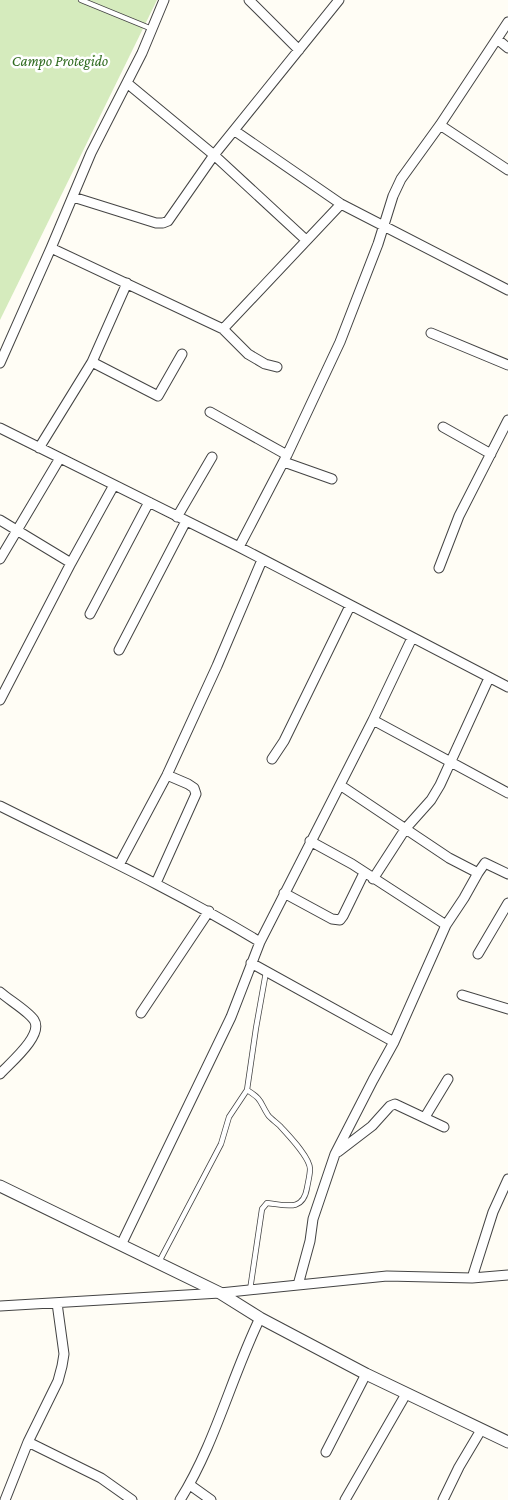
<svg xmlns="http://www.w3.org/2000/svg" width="508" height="1500" font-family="'Crimson Pro',serif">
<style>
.green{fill:#d5ebbd}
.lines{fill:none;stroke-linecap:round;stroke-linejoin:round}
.service-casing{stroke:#444;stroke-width:6}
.minor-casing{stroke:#444;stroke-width:11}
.tertiary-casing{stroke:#444;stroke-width:13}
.service{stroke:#fff;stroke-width:4.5}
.minor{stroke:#fff;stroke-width:9}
.tertiary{stroke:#fff;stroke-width:11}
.labels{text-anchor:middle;stroke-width:5;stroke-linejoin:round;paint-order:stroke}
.park-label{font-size:15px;font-style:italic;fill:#2f6b1f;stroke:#fff}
</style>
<rect width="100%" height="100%" fill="#fffdf5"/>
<!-- green -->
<path class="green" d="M0 0H157L0 320Z"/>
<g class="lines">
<!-- service casing -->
<g class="service-casing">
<path id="service" d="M81 0 152 29
M159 1262 221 1144 229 1117 247 1090
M250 1290 262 1209 267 1203C286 1205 303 1212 307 1188 308 1182 310 1175 310 1169 310 1157 288 1135 280 1126 276 1122 271 1119 268 1115 259 1101 263 1100 247 1090L256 1028 266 972"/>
</g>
<!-- minor casing -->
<g class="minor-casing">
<path id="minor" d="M249 0 299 50
M497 39 508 48
M127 83 214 155 306 240
M440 125 508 170
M235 131 341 204 508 290
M73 197 156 223H163L168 221 214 155 339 0
M51 248 223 329 248 354 265 364 277 367
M223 329 341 204
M431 333 508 365
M92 362 158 396 182 354
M0 363 51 248 91 153 142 53 164 0
M210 412 287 455
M443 427 491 454
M0 428 239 547 508 687
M39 448 92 362 127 283
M284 462 332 479
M177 517 212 457
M0 520 71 563
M239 547 287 455 340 342 378 244 393 196 401 179 440 125 508 22
M0 559 60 458
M439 568 459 516 508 420
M90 614 149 502
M119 650 186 521
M0 700 71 563 114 485
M373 720 508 793
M272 759 284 741 350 606
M340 785 449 858 478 873
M0 806C88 850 176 891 260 942
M310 841 352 864 446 925
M119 865 167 775 217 666 262 560
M373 879 406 828 431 800 440 785 489 678
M156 883 196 794 194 788 188 784 167 775
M284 893 332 919 340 920 343 916 364 873
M478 954 508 903
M251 963 394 1042
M0 992C9 1000 28 1011 34 1020 44 1035 10 1063 0 1074
M462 995 508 1009
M141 1013 209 911
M425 1117 448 1079
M338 1152 372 1126 390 1106 395 1104 444 1127
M121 1245 231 1017 260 942 373 720 412 638
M472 1278 493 1212 508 1179
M298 1285 310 1241 313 1219 335 1154 373 1080 394 1042 446 925 464 898 478 873 485 863 508 874
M0 1306 220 1293 387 1276 472 1278 508 1275
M28 1442 101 1478 132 1500
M326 1452 366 1374
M190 1485 211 1500
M5 1500 28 1442 58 1381 62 1366 64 1354 57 1303
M180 1500C215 1444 231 1378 260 1318
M345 1500 406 1394
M443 1500 459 1467 481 1430"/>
</g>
<!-- tertiary casing -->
<g class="tertiary-casing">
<path id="tertiary" d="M0 1186 220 1293 260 1318 366 1374 508 1442"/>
</g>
<!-- service -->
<use href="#service" class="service"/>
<!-- minor -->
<use href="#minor" class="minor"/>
<!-- tertiary -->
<use href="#tertiary" class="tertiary"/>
</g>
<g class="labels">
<!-- park labels -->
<g class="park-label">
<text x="60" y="66">Campo Protegido</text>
</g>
</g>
</svg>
